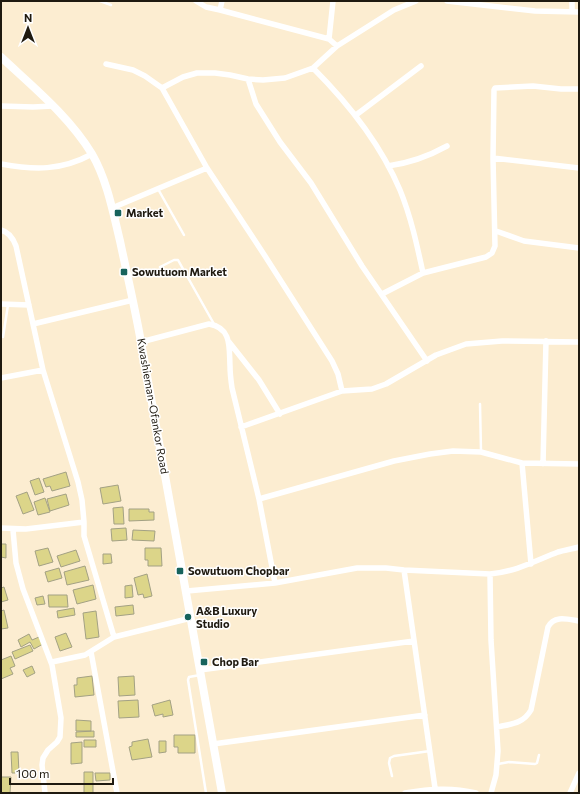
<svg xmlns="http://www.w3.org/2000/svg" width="580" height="794" font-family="Commissioner,sans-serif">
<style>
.building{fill:#dcd589;stroke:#a3a184}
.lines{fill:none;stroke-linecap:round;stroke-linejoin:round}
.service{stroke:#fff;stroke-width:2.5}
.minor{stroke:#fff;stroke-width:5.5}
.secondary{stroke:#fff;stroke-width:8}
.poi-dot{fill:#17635c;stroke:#fff;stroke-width:1.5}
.labels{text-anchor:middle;stroke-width:3;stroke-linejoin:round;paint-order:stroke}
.poi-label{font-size:11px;font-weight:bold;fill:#1f1a10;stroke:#fff;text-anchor:start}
.street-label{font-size:11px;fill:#1f1a10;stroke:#fff}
</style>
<rect width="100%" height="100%" fill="#fcedd1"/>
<!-- building -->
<path class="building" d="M66 472 70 486 52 491 50 486 46 487 43 479Z
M39 478 44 492 35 495 30 481Z
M118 485 121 501 103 504 100 488Z
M27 492 34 510 23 514 16 496Z
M66 494 69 505 50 511 47 499Z
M45 498 50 512 38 515 34 502Z
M123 507 124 524H114L113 508Z
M129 509H149V512H154V520L129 521Z
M126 528 127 540 112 541 111 529Z
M133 530 155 531 154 541 132 540Z
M1 544H6V558L1 557Z
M48 548 53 562 39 566 35 551Z
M145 548H161L162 566H148V560H145Z
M76 550 80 561 61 567 57 556Z
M103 554H111L112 563 103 564Z
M85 566 89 580 67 585 64 572Z
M59 568 62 578 48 582 45 572Z
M147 574 152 596 144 598 143 594 138 595 134 578Z
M93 585 96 599 77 604 73 590Z
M132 585 133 597 125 598V586Z
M4 587 8 600 1 602V588Z
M48 595H67L68 607H49Z
M43 596 45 604 37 605 35 598Z
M133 605 134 614 116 616 115 607Z
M74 608 75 615 58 618 57 611Z
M4 610 8 628 1 629V611Z
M96 611 99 637 86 639 83 613Z
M66 633 72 647 60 651 55 637Z
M29 634 32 640 39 637 43 644 34 649 30 642 21 647 18 640Z
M30 645 33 651 15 659 12 652Z
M11 656 15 666 10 668 13 674 1 679V660Z
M32 666 35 673 27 677 23 670Z
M92 676 94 695 75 697 74 685H77V678Z
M134 676 135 695 119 696 118 677Z
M138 700 139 717 119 718 118 701Z
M170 700 173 715 163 717V714L155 716 152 705Z
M76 720 91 721V731H76Z
M94 731V737H76V732Z
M174 735H195V753H178V747H174Z
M148 739 152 757 132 760 129 747 132 746V742Z
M84 740H96V747H84Z
M159 741H166V752L159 753Z
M82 742V763L71 764V743Z
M11 752H18L19 773H12Z
M84 772H93V793H84Z
M95 773H110V780L96 781Z
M1 777H11L10 793H1Z"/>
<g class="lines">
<!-- service -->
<path class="service" d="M100 1 111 5
M158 189 184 235
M160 267 174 260H178L214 324
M3 337 8 305
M480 404 481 451
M200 675 189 677 188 680 206 793
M498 764 509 762 535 764 537 763 539 755
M392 776 389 763 390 758 394 756 430 751"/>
<!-- minor -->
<path class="minor" d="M196 1 206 7 220 10 329 39 337 46
M447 1 535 11 579 12
M220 10 222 1
M572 12V1
M329 39 333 1
M106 64 133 70 145 76 162 88 207 168 265 256 332 361 338 374 342 391
M313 68C349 104 380 143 400 190 411 217 417 245 423 273
M248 79 256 104 280 142 311 183 362 266 427 361
M162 88 183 77 197 73H215L230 75 248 79 263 80 285 78 313 68 337 46 394 10 416 1
M1 106 33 107 53 106
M356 115 421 66
M493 158 579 168
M1 164C34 170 61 171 92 154
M388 166C410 163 429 156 447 146
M112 208 207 168
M1 230C9 232 13 238 16 246L43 370 78 482 82 500 84 522V536L114 637
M496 231 524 241 579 248
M382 294 423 273 486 257 492 253 495 246 493 158 494 90 495 88 533 86 561 89H579
M1 304 29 305
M33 324 133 300
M141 342 209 324C232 328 229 347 230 366 230 374 231 381 232 388L259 499 275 583
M229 342 259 380 280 414
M1 378 43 370
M241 427 342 391 372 389 386 384 436 355 466 344 502 341 579 342
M522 463 531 564
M543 464 546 341
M259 499 394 461 430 454 453 451 481 452 522 463 579 464
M1 528 26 529 84 522
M13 530 16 563 23 589 52 665 61 718 60 737 57 742 48 750 43 758 42 765 45 793
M404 570 435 788
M490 574 491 640 498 751 496 775 491 793
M187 591 275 583 357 568H386L404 570 490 574C515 572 535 561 558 552 565 550 572 549 579 547
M91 652 117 793
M52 662 85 655 114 637 191 618
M200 670 414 641
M497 727C511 724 523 724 531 710L548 627C554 615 567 619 579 621
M213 744 425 715
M405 793C430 789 451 787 476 793
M570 793 579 773"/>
<!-- secondary -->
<path class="secondary" d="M1 57C33 87 69 116 92 154 107 180 113 212 120 241 127 274 135 308 141 342L222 793"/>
</g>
<!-- markers -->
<g class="poi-dot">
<rect x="114" y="209" width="8" height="8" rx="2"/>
<rect x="120" y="268" width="8" height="8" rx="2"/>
<rect x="176" y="567" width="8" height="8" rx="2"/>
<circle cx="188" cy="617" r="4"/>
<rect x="200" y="658" width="8" height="8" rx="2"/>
</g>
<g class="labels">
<!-- poi labels -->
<g class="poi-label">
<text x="126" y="217">Market</text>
<text x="132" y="276">Sowutuom Market</text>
<text x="188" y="575">Sowutuom Chopbar</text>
<text x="196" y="615">A&amp;B Luxury<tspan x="196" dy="13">Studio</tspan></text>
<text x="212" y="666">Chop Bar</text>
</g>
<!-- street labels -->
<g class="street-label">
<text transform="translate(153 406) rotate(80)" y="4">Kwashieman-Ofankor Road</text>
</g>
</g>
<!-- border -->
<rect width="580" height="794" fill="none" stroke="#1f1a10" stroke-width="4"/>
<!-- north arrow -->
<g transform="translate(28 28)" stroke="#ffffff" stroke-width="3" paint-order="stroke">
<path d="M0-3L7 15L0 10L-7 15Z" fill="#1f1a10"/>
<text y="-6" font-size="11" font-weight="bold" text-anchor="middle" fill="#1f1a10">N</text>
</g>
<!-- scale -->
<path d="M10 778v6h103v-6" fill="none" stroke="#1f1a10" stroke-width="2"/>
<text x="16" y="778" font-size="12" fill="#1f1a10" stroke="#ffffff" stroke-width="3" paint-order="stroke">100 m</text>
</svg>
